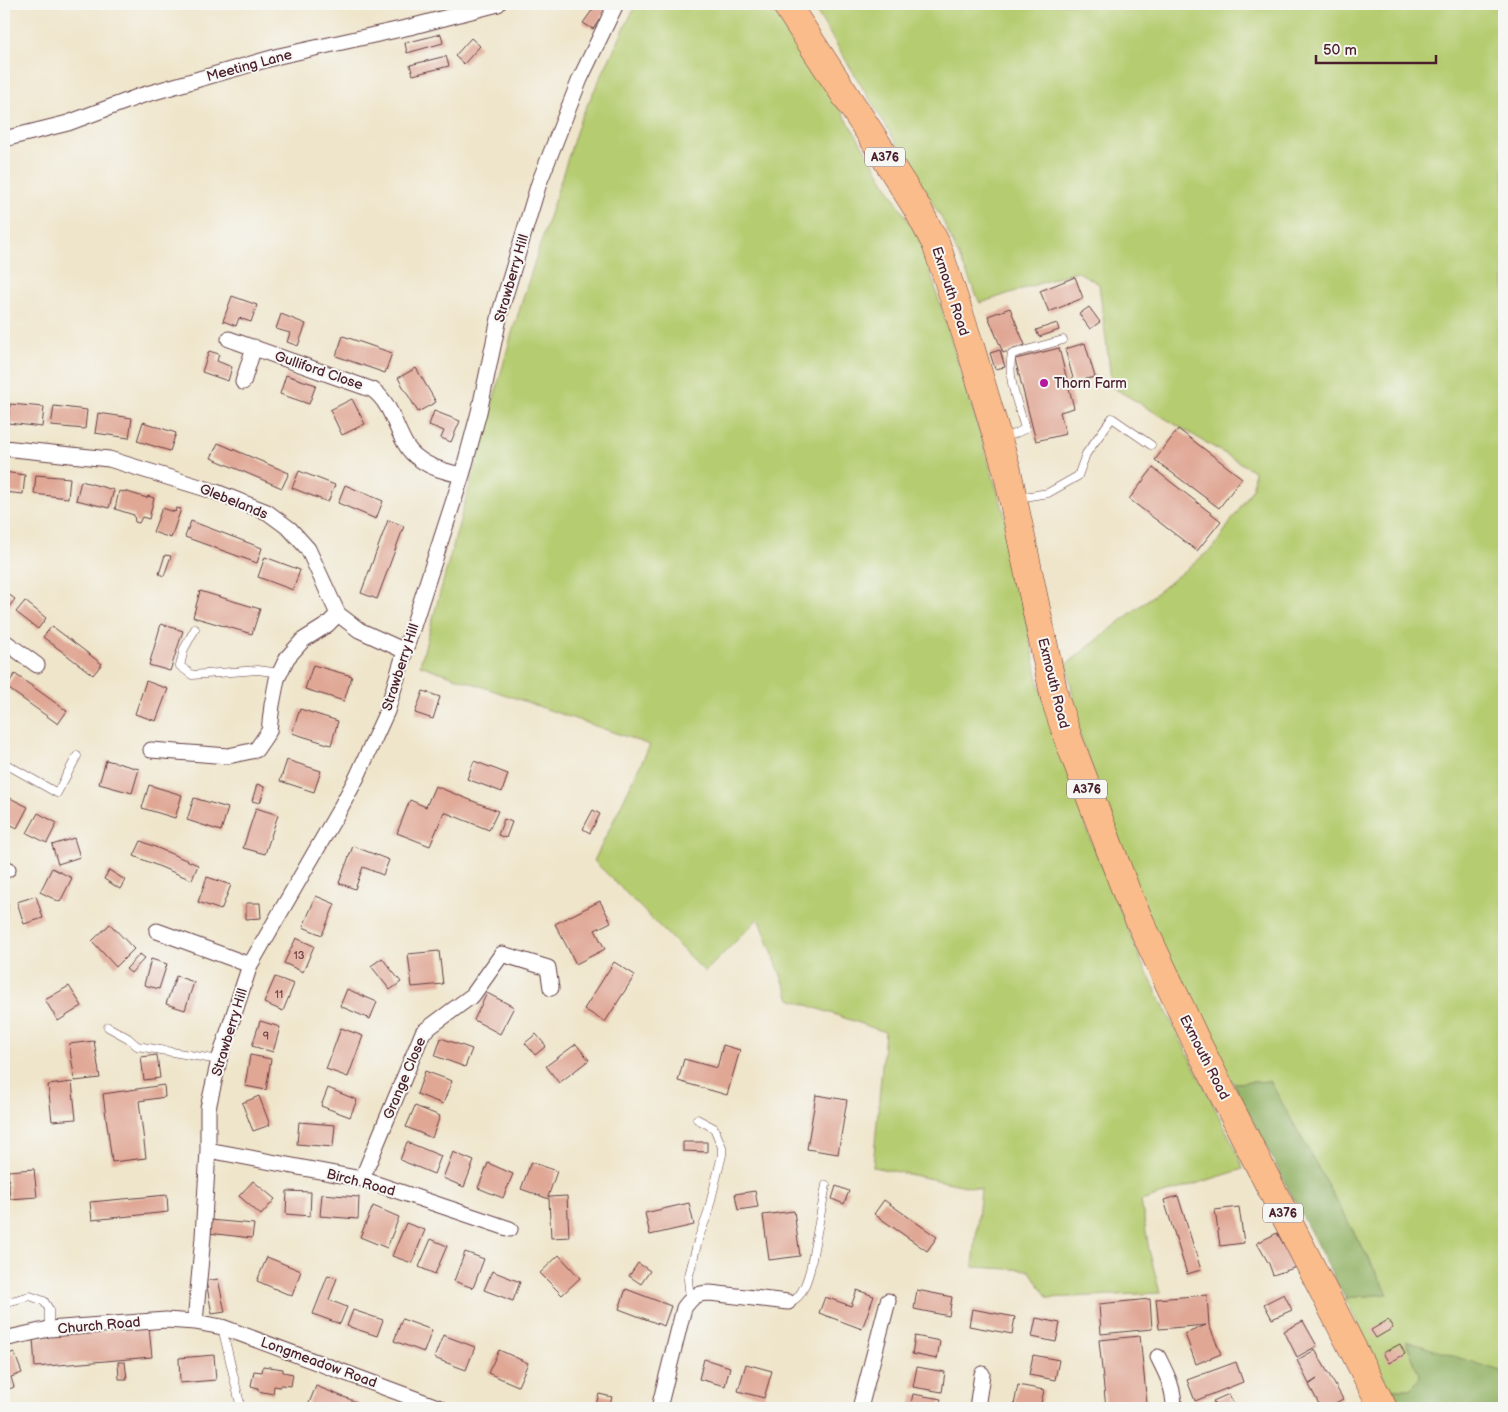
<svg xmlns="http://www.w3.org/2000/svg" width="1508" height="1412" font-family="'Balsamiq Sans',sans-serif">
<style>
.green{fill:#b5cc70;stroke:#80764e}
.forest{fill:#90b062;stroke:#6d6846}
.building{fill:#e0a795}
.lines{fill:none;stroke-linecap:round;stroke-linejoin:round}
.lane-casing{stroke:#633d43;stroke-width:9}
.street-casing{stroke:#633d43;stroke-width:17}
.highway-casing{stroke:#633d43;stroke-width:29}
.lane{stroke:#fff;stroke-width:8}
.street{stroke:#fff;stroke-width:15}
.highway{stroke:#f9bc8a;stroke-width:28}
.poi-dot{fill:#b5179e;stroke:#f6f6f2;stroke-width:2}
.labels{text-anchor:middle;stroke-width:4;stroke-linejoin:round;paint-order:stroke}
.number-label{font-size:11px;fill:#704146}
.shield{fill:#f6f6f2;stroke:#7e6067;stroke-width:1}
.shield-label{font-size:12px;font-weight:bold;fill:#4a1f2b}
.street-label{font-size:14px;fill:#4a1f2b;stroke:#f6f6f2}
.poi-label{font-size:14px;fill:#4a1f2b;stroke:#f6f6f2;text-anchor:start}
</style>
<rect width="100%" height="100%" fill="#f6f6f2"/>
<filter id="ink" filterUnits="userSpaceOnUse"><feTurbulence type="fractalNoise" baseFrequency=".02" numOctaves="2"/><feDisplacementMap in="SourceGraphic" scale="10" xChannelSelector="R" yChannelSelector="G"/><feConvolveMatrix kernelMatrix="1 2 1 2 8 2 1 2 1" color-interpolation-filters="sRGB"/></filter>
<filter id="wash" filterUnits="userSpaceOnUse"><feTurbulence type="fractalNoise" baseFrequency=".0096" numOctaves="4" result="noise"/><feDisplacementMap in="SourceGraphic" scale="20" xChannelSelector="R" yChannelSelector="G"/><feGaussianBlur stdDeviation="1.12" result="paint"/><feColorMatrix in="noise" values="0 0 0 0 0 0 0 0 0 0 0 0 0 0 0 0 0 1.4 0 .05"/><feComposite in="paint" operator="in"/></filter>
<g filter="url(#wash)">
<rect width="100%" height="100%" fill="#efe5ca"/>
<!-- green -->
<path class="green" d="M636 4H773L815 67 921 242 1004 512 1039 684 1091 841 1143 965 1236 1150 1243 1169 1141 1201 1149 1250 1160 1293 1048 1298 1029 1270 973 1267 981 1189 873 1167 885 1032 790 999 759 918 705 972 594 861 650 745 420 665 512 333 580 120Z
M812 4H1504V1374L1406 1342 1420 1377 1411 1389H1391L1389 1387 1345 1298 1388 1294 1270 1081 1233 1083 1159 946 1081 740 1067 664 1214 547 1253 488 1254 471 1112 387 1099 284 1077 271 980 303 942 219Z"/>
<!-- forest -->
<path class="forest" d="M1270 1081 1388 1294 1345 1298 1233 1083Z
M1406 1341 1504 1372V1406L1501 1408H1401L1391 1389H1411L1420 1377Z"/>
<g id="blocks">
<!-- building -->
<path class="building" d="M585 4H610L593 29 583 23 593 9Z
M441 34 443 43 407 53 405 43Z
M471 38 480 46 464 64 455 56Z
M446 56 449 66 413 75 410 65Z
M1075 277 1083 298 1049 312 1040 291Z
M232 296 257 305 251 322 239 318 236 326 223 321Z
M1089 307 1100 322 1090 329 1079 314Z
M1010 308 1025 345 1003 353 988 316Z
M281 314 306 324 298 346 287 342 290 333 276 329Z
M1057 323 1059 330 1039 337 1036 330Z
M343 336 392 353 385 373 336 356Z
M1085 343 1095 377 1074 382 1065 349Z
M1059 348 1074 408 1060 412 1066 434 1036 441 1015 359Z
M1000 350 1005 367 995 369 990 353Z
M209 351 219 354 217 361 232 367 228 381 202 372Z
M416 368 436 402 418 412 398 378Z
M286 375 316 385 309 404 280 394Z
M352 399 365 424 342 435 330 410Z
M10 404 44 407 42 427 8 423Z
M54 406 87 410 85 429 51 426Z
M434 411 460 421 451 442 441 438 444 431 429 425Z
M98 413 132 418 129 438 95 433Z
M143 422 176 433 170 451 137 441Z
M1178 429 1242 478 1219 508 1155 460Z
M218 443 289 473 282 488 211 458Z
M1153 468 1221 521 1197 551 1129 499Z
M299 471 335 485 328 502 292 488Z
M4 472 25 475 23 494 4 492Z
M36 475 70 478 68 498 34 494Z
M81 481 114 490 109 508 76 500Z
M345 485 383 501 376 519 338 503Z
M119 491 123 492 124 491 147 498 148 496 154 498 149 519 142 517 139 523 135 522 134 515 115 509Z
M162 508 175 512 176 508 181 509 171 538 153 532Z
M388 520 404 526 377 599 361 593Z
M191 521 262 548 257 563 185 537Z
M165 555 171 556 164 576 159 574Z
M265 557 300 570 293 590 258 577Z
M4 591 15 599 6 611 4 609Z
M200 591 260 609 252 634 193 617Z
M25 601 46 618 38 629 16 612Z
M161 624 183 631 170 671 149 665Z
M52 626 102 664 93 675 43 637Z
M313 665 352 676 344 701 305 689Z
M15 674 67 711 58 724 6 687Z
M146 681 168 689 156 721 135 714Z
M423 691 440 697 433 719 415 713Z
M300 709 338 721 331 745 292 733Z
M106 760 139 769 132 793 99 784Z
M287 760 321 771 314 792 280 781Z
M474 761 508 774 502 792 467 779Z
M257 784 265 787 260 803 252 801Z
M149 785 182 795 175 818 142 808Z
M435 786 498 811 489 830 444 812 430 846 397 833 410 800 426 807Z
M10 798 28 807 17 828 4 821V811Z
M194 798 228 808 221 831 187 820Z
M256 808 278 815 265 854 243 848Z
M593 810 600 814 590 833 583 829Z
M38 813 57 823 47 843 27 833Z
M504 819 512 822 506 838 498 835Z
M74 838 80 857 58 864 52 845Z
M141 841 198 865 192 880 134 856Z
M353 846 389 860 383 875 363 867 355 889 339 883Z
M52 868 72 878 60 902 40 892Z
M109 870 125 880 120 889 104 879Z
M207 877 231 885 221 910 198 902Z
M36 896 43 918 24 924 17 902Z
M316 896 335 904 322 935 303 927Z
M600 901 611 922 595 930 605 949 576 964 555 924Z
M246 903H260L261 918 246 919Z
M4 904H8L5 930H4Z
M110 924 134 949 116 967 92 941Z
M296 938 314 946 303 972 284 963Z
M439 951 443 984 412 987 408 954Z
M140 954 145 958 131 973 126 969Z
M382 958 401 982 390 990 371 966Z
M151 959 167 964 159 989 144 985Z
M614 962 635 975 605 1022 584 1009Z
M176 976 194 982 185 1010 166 1004Z
M275 977 294 984 283 1011 264 1003Z
M69 986 82 1006 58 1021 45 1000Z
M347 989 377 1002 370 1019 340 1006Z
M487 993 514 1007 500 1034 474 1020Z
M260 1021 280 1027 273 1052 252 1046Z
M341 1028 363 1036 348 1077 326 1069Z
M536 1034 546 1046 535 1055 525 1043Z
M441 1038 472 1049 465 1067 435 1056Z
M94 1041 100 1078 75 1081 69 1044Z
M576 1044 589 1060 559 1083 546 1066Z
M723 1045 740 1050 727 1095 678 1081 684 1059 717 1068Z
M157 1055 160 1078 144 1080 141 1057Z
M250 1055 271 1059 266 1090 245 1086Z
M425 1071 452 1081 443 1104 417 1094Z
M72 1082 76 1119 52 1121 48 1085Z
M164 1085 165 1097 139 1101 146 1158 112 1162 103 1094Z
M328 1088 357 1100 350 1117 321 1106Z
M816 1095 847 1100 838 1154 807 1149Z
M259 1096 270 1125 253 1131 242 1103Z
M415 1106 440 1116 432 1138 406 1127Z
M299 1122 335 1125 333 1147 297 1144Z
M407 1142 441 1156 434 1174 400 1160Z
M683 1142H707V1152L683 1151Z
M453 1152 474 1161 464 1187 443 1178Z
M531 1162 557 1171 548 1197 567 1196 569 1237 551 1238 549 1199 521 1189Z
M488 1163 513 1174 503 1198 478 1188Z
M34 1169 37 1197 10 1199 8 1171Z
M253 1181 275 1199 261 1215 239 1196Z
M836 1186 849 1191 844 1204 832 1199Z
M287 1191 311 1192 310 1216 286 1214Z
M755 1191 758 1207 738 1210 735 1194Z
M322 1194 359 1197 358 1219 320 1216Z
M167 1195 168 1212 92 1220 90 1202Z
M1178 1196 1201 1270 1187 1274 1164 1200Z
M884 1200 937 1237 927 1251 874 1214Z
M689 1203 694 1225 650 1235 645 1213Z
M373 1206 399 1217 387 1248 360 1237Z
M1239 1207 1244 1243 1220 1246 1215 1210Z
M794 1211 800 1256 769 1260 763 1215Z
M209 1220 254 1224 252 1238 208 1233Z
M406 1223 425 1230 412 1263 392 1256Z
M1277 1233 1297 1267 1273 1275 1269 1264 1257 1243Z
M431 1239 447 1246 435 1274 419 1267Z
M465 1252 484 1259 473 1288 454 1281Z
M559 1255 580 1278 562 1295 540 1273Z
M267 1257 301 1271 292 1296 257 1281Z
M638 1263 650 1271 641 1284 629 1276Z
M492 1271 520 1282 513 1301 484 1290Z
M328 1275 337 1278 329 1300 347 1307 340 1324 313 1314Z
M218 1279 225 1312 212 1314 206 1281Z
M626 1289 671 1306 664 1326 619 1309Z
M857 1290 874 1296 862 1329 819 1313 825 1297 851 1306Z
M917 1290 952 1297 949 1316 914 1309Z
M1284 1294 1292 1310 1272 1319 1264 1304Z
M1207 1295 1209 1325 1221 1354 1196 1364 1185 1334 1206 1325 1159 1329 1156 1299Z
M1150 1299 1152 1329 1101 1334 1099 1304Z
M972 1309 1015 1317 1012 1334 969 1326Z
M353 1310 383 1320 377 1336 347 1326Z
M1036 1318 1060 1323 1056 1342 1032 1337Z
M402 1319 432 1330 424 1352 394 1341Z
M1388 1320 1393 1328 1376 1338 1371 1330Z
M1303 1321 1317 1346 1297 1357 1284 1331Z
M149 1328 152 1357 35 1367 33 1338Z
M443 1335 475 1347 466 1370 434 1358Z
M915 1336 940 1341 937 1359 912 1354Z
M1140 1336 1147 1404 1106 1408 1099 1340Z
M1400 1344 1405 1354 1389 1363 1383 1353Z
M499 1350 528 1363 518 1386 488 1373Z
M1315 1350 1343 1399 1326 1408H1321L1309 1385 1317 1379 1309 1384 1297 1360Z
M14 1352 22 1373 11 1377 14 1387 4 1391V1356Z
M214 1355 216 1380 180 1383 179 1358Z
M1033 1355 1059 1360 1055 1380 1029 1375Z
M704 1359 730 1367 725 1386 699 1379Z
M118 1362H125L127 1379H119Z
M1236 1362 1243 1382 1195 1401 1187 1380Z
M746 1364 772 1371 764 1398 738 1391Z
M263 1366 283 1369V1372L293 1374 291 1386 281 1385 280 1387 274 1386 273 1394 258 1391V1388L251 1386 254 1371 262 1372Z
M917 1367 945 1372 942 1392 913 1387Z
M1018 1385 1044 1390 1040 1408H1029L1014 1405Z
M316 1386 359 1403 357 1408H307Z
M599 1394 612 1397 609 1408H595Z
M913 1394 941 1399 939 1408H910Z
M1229 1394 1235 1408H1216L1213 1401Z
M507 1403 523 1408H505Z
M1341 1403 1344 1408H1331Z"/>
</g>
</g>
<g filter="url(#ink)">
<use href="#blocks" fill-opacity="0" stroke="#633d43" stroke-width="1"/>
<g class="lines">
<!-- lane casing -->
<g class="lane-casing">
<path id="lane" d="M1003 439 1025 429C1019 405 1006 379 1012 354L1063 340
M1018 498 1048 493 1078 476 1086 454 1112 418 1151 445
M195 629 184 649 180 666 192 675 258 670 280 673
M4 763 57 793 77 756
M108 1027 128 1038 137 1046 219 1060
M690 1299 688 1279 699 1237 707 1216 722 1155V1147L714 1128 697 1119
M788 1302C801 1301 807 1281 810 1270L826 1185
M4 1303 30 1296 44 1301 49 1309V1329
M222 1327 241 1408"/>
</g>
<!-- street casing -->
<g class="street-casing">
<path id="street" d="M4 139 68 123 140 96 279 56 410 27 498 4
M229 339 373 390C397 408 396 443 418 458 430 468 447 472 462 475
M243 382 254 347
M4 448 109 459 216 492 267 512 290 529 308 549 338 614 359 630 405 651
M4 641 37 665
M151 750 228 756 256 750 269 731 272 705 277 679 287 658 303 640 327 625 338 614
M4 871 8 869
M157 931 250 965
M208 1150 362 1179 510 1229
M362 1179 423 1032 473 995 502 954 548 968 551 988
M195 1322 203 1237 208 1150V1108L219 1060 250 965 341 807 357 777 387 711 405 651 462 475 479 412 501 309 539 183 580 79 616 4
M4 1339 49 1329 166 1320 195 1322 222 1327 440 1408
M1158 1357C1167 1375 1174 1388 1174 1408
M659 1408 684 1308C692 1297 696 1293 710 1293L788 1302
M860 1408 888 1301
M977 1408 982 1374"/>
</g>
<!-- highway casing -->
<g class="highway-casing">
<path id="highway" d="M786 4 870 133 917 208 936 244 970 346 1007 470 1055 699 1068 738 1128 896 1197 1043 1383 1408"/>
</g>
<!-- lane -->
<use href="#lane" class="lane"/>
<!-- street -->
<use href="#street" class="street"/>
<!-- highway -->
<use href="#highway" class="highway"/>
</g>
</g>
<!-- markers -->
<circle class="poi-dot" cx="1044" cy="383" r="5"/>
<g class="labels">
<!-- number labels -->
<g class="number-label">
<text x="299" y="959">13</text>
<text x="279" y="998">11</text>
<text x="266" y="1040">9</text>
</g>
<!-- shield labels -->
<g class="shield">
<rect x="865" y="147.5" width="40" height="19" rx="4"/>
<rect x="1067" y="779.5" width="40" height="19" rx="4"/>
<rect x="1263" y="1203.5" width="40" height="19" rx="4"/>
</g>
<g class="shield-label">
<text x="885" y="161">A376</text>
<text x="1087" y="793">A376</text>
<text x="1283" y="1217">A376</text>
</g>
<!-- street labels -->
<g class="street-label">
<text transform="translate(249 65) rotate(-15)" y="5">Meeting Lane</text>
<text transform="translate(511 278) rotate(-74)" y="5">Strawberry Hill</text>
<text transform="translate(951 291) rotate(72)" y="5">Exmouth Road</text>
<text transform="translate(319 370) rotate(19)" y="5">Gulliford Close</text>
<text transform="translate(234 501) rotate(22)" y="5">Glebelands</text>
<text transform="translate(400 667) rotate(-72)" y="5">Strawberry Hill</text>
<text transform="translate(1054 683) rotate(76)" y="5">Exmouth Road</text>
<text transform="translate(229 1032) rotate(-73)" y="5">Strawberry Hill</text>
<text transform="translate(1205 1057) rotate(63)" y="5">Exmouth Road</text>
<text transform="translate(404 1078) rotate(-67)" y="5">Grange Close</text>
<text transform="translate(361 1182) rotate(15)" y="5">Birch Road</text>
<text transform="translate(99 1325) rotate(-5)" y="5">Church Road</text>
<text transform="translate(319 1362) rotate(20)" y="5">Longmeadow Road</text>
</g>
<!-- poi labels -->
<g class="poi-label">
<text x="1054" y="388">Thorn Farm</text>
</g>
</g>
<!-- margin -->
<rect width="1508" height="1412" fill="none" stroke="#f6f6f2" stroke-width="20"/>
<!-- scale -->
<path d="M1316 55v8h120v-8" fill="none" stroke="#4a1f2b" stroke-width="2.5"/>
<text x="1323" y="55" font-size="15" fill="#4a1f2b" stroke="#f6f6f2" stroke-width="4" paint-order="stroke">50 m</text>
</svg>
